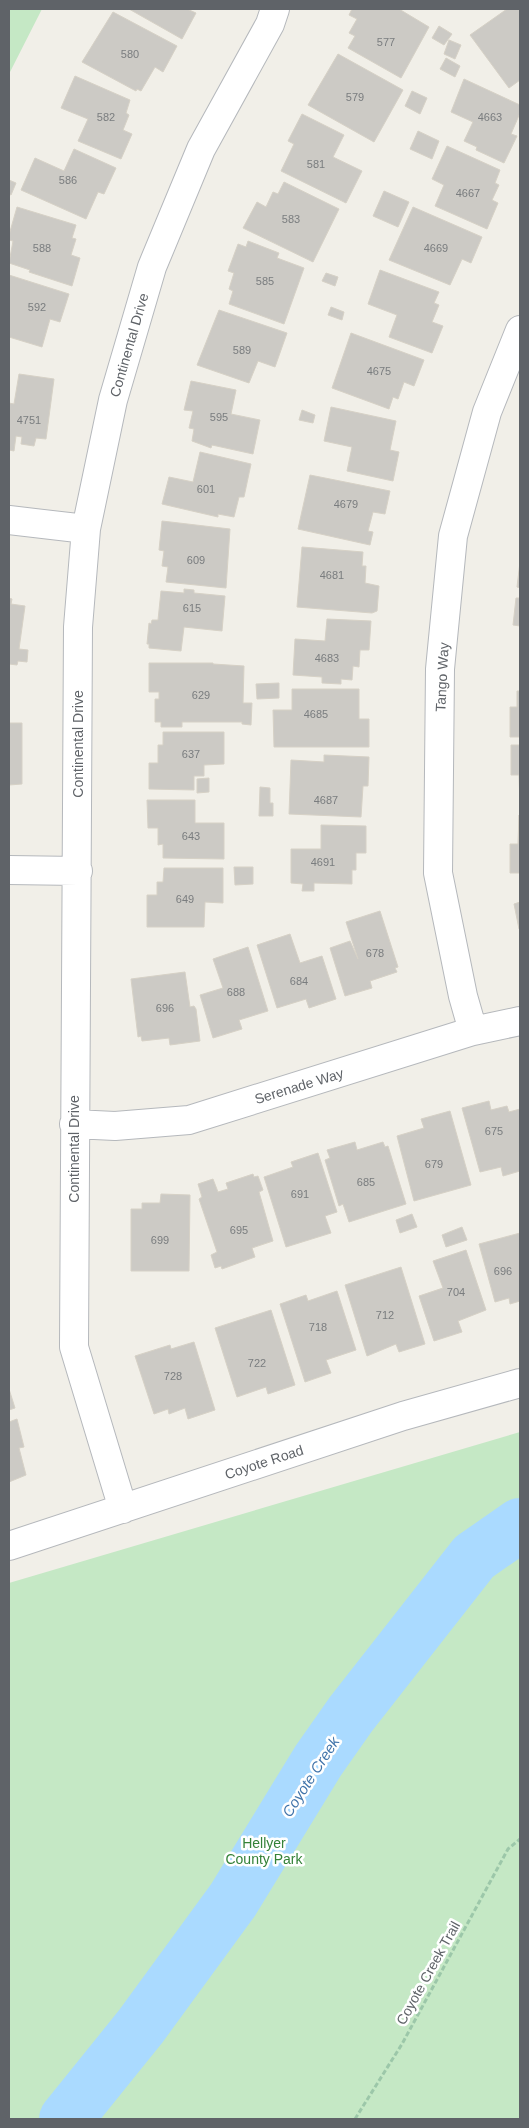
<svg xmlns="http://www.w3.org/2000/svg" width="529" height="2128" font-family="Arial,sans-serif">
<style>
.green{fill:#c5e8c5}
.lines{fill:none;stroke-linecap:round;stroke-linejoin:round}
.river{stroke:#aadaff;stroke-width:54}
.building{fill:#cccac5;stroke:#d6d1c6}
.minor-casing{stroke:#b5b8bc;stroke-width:30}
.path{stroke:#9cc7a9;stroke-width:3;stroke-dasharray:5 2.5;stroke-linecap:butt}
.minor{stroke:#fff;stroke-width:28}
.labels{text-anchor:middle;stroke-width:5;stroke-linejoin:round;paint-order:stroke}
.number-label{font-size:11px;fill:#7a7d7f}
.street-label{font-size:14px;fill:#5f6368;stroke:#fff}
.park-label{font-size:14px;fill:#348238;stroke:#fff}
.water-label{font-size:15px;font-style:italic;fill:#4174aa;stroke:#fff}
</style>
<rect width="100%" height="100%" fill="#f1efe8"/>
<!-- green -->
<path class="green" d="M9 9H42L9 74Z
M520 1432V2119H9V1583Z"/>
<g class="lines">
<!-- river -->
<path class="river" d="M66 2119 141 2026 233 1900 318 1761 351 1714 474 1557 520 1525"/>
</g>
<!-- building -->
<path class="building" d="M129 9H187L196 13 182 39Z
M352 9H399L429 27 401 78 348 48 355 36 349 33 357 19 349 15Z
M507 9H520V80L509 88 470 35Z
M113 12 177 46 163 72 155 67 141 91 137 89 136 91 82 62Z
M439 26 452 34 444 45 432 38Z
M449 40 461 45 455 59 444 54Z
M338 54 403 90 374 142 308 105Z
M446 58 460 66 455 77 440 69Z
M75 76 130 100 126 113 129 115 123 130 132 134 121 159 78 141 88 119 61 108Z
M464 79 520 105V113L511 134 517 136 504 163 476 150 477 147 464 141 473 122 451 112Z
M412 91 427 98 420 114 405 106Z
M302 114 344 135 333 157 362 171 346 203 281 171 294 144 288 141Z
M418 131 439 141 432 159 410 149Z
M447 146 500 170 495 183 499 185 492 200 498 203 487 229 435 206 444 185 432 179Z
M74 149 116 168 104 194 98 192 86 219 21 190 35 158 64 171Z
M9 180 16 183 11 195 9 194Z
M284 182 339 209 313 262 243 228 257 202 266 207 273 192 278 194Z
M384 191 409 202 398 227 373 216Z
M17 207 76 225 72 238 76 239 71 255 80 258 72 286 29 272 30 270 9 263 13 241 9 240V235Z
M413 207 482 237 471 263 462 259 450 285 389 260Z
M248 241 279 253 277 258 304 268 284 324 229 304 233 291 229 289 234 273 228 271 238 244 246 247Z
M380 270 439 292 434 303 439 305 432 322 443 326 432 353 389 337 397 315 368 304Z
M326 273 338 277 335 286 322 281Z
M9 275 69 294 60 322 50 319 42 347 9 337Z
M331 307 344 312 342 320 328 315Z
M219 310 287 333 275 367 258 361 249 383 197 365Z
M351 333 424 360 414 386 404 382 398 399 393 397 389 409 332 388Z
M19 374 54 379 46 439 36 438 34 446 21 444 22 437 16 436 14 451 9 450V403L14 404Z
M191 381 236 390 231 414 260 420 253 454 212 445 211 448 192 441 194 429 189 428 193 411 184 410Z
M331 407 396 421 390 450 399 452 393 481 347 471 352 447 324 441Z
M302 410 315 415 313 423 299 420Z
M200 452 251 464 244 497H239L234 517 218 514V517L162 504 169 477 193 482Z
M310 475 390 491 385 514 373 512 368 531 373 532 370 545 298 529Z
M162 521 230 529 226 588 166 582 168 567 162 566 164 551 159 550Z
M302 547 363 552 362 566H366L365 583 379 586 377 611 372 613 297 607Z
M520 562V588L517 587Z
M184 589 194 590V593L225 596 222 631 184 627 181 651 149 648V644H147L149 623 151 624 152 620H158L161 591 184 593Z
M9 598 12 599 11 604 25 606 19 649 28 650 27 662 18 661 17 665 9 664Z
M516 598H520V626L513 625Z
M327 619 371 621 369 650H360L359 667 353 666 352 680 341 679V684L322 683V677L293 675 295 639 325 641Z
M149 663H213V664L244 666 243 703H252L251 725 242 724V722H182V727H161V722H155V699H159V692H149Z
M279 683V698L257 699 256 684Z
M292 689H359V719H369V747H274L273 710H292Z
M517 691H520V737H510V707H517Z
M9 723H22V784L9 785Z
M163 732H224V764L204 765V776H194V790L149 789V763H158V745H163Z
M511 745H520V805L519 775H511Z
M324 755 369 757 368 786H363L361 817 289 814 291 760 324 762Z
M209 778V792L197 793V779Z
M260 787 270 788V803H273V816H259Z
M147 800H195V823H224V859L163 858V844L158 845V828H148Z
M519 815 520 873H510V844H518Z
M321 825 366 826V853H356V870H352V884L314 883V891H302L303 884 291 883V849H321Z
M234 867H253V884L235 885Z
M164 868H223V903L205 902 204 927H147V895H157V882H163Z
M520 902V929H519L514 904Z
M380 911 398 967 395 968 397 972 370 981 372 988 345 996 330 948 350 941 358 959 346 922Z
M290 934 300 963 322 956 336 999 309 1008 306 999 277 1008 257 945Z
M248 947 268 1011 239 1020 242 1029 213 1038 200 995 223 988 213 959Z
M185 972 190 1007 194 1006 196 1009 200 1041 170 1045 169 1038 142 1041 141 1036 138 1037 131 979Z
M489 1101 491 1110 507 1106 509 1112 520 1109V1171L503 1176 501 1167 480 1172 462 1108Z
M450 1111 471 1185 414 1201 397 1136 424 1128 421 1119Z
M355 1142 357 1150 383 1142 385 1147 388 1146 406 1204 349 1222 343 1204 339 1206 325 1160 330 1158 327 1150Z
M318 1153 337 1212 325 1216 331 1233 286 1247 264 1177 293 1167 291 1162Z
M253 1174 254 1177 258 1176 263 1190 259 1192 273 1241 252 1248 255 1257 222 1269 221 1266 215 1268 211 1255 217 1252 199 1199 202 1197 198 1184 213 1179 218 1192 228 1189 226 1183Z
M161 1194 190 1195 189 1271H131V1209H142V1203H160Z
M412 1214 417 1227 400 1233 396 1220Z
M462 1227 467 1240 446 1247 442 1235Z
M520 1233V1301L510 1304 509 1298 495 1302 479 1244Z
M466 1250 486 1310 458 1321 462 1332 434 1341 419 1296 443 1288 433 1261Z
M401 1267 425 1344 399 1352 396 1344 367 1356 345 1285Z
M337 1291 356 1350 326 1360 331 1373 305 1382 280 1304 306 1295 308 1301Z
M271 1310 295 1385 268 1394 266 1387 237 1397 215 1328Z
M194 1342 215 1410 188 1419 185 1408 169 1414 168 1409 154 1414 135 1356 170 1345 171 1349Z
M9 1389 15 1408 9 1410Z
M17 1419 24 1447 19 1448 26 1475 9 1482V1422Z"/>
<g class="lines">
<!-- minor casing -->
<g class="minor-casing">
<path id="minor" d="M9 520 86 529
M9 870 78 871
M473 1031 463 996 438 873 440 669 453 536 487 412 520 330
M74 1124 115 1126 189 1120 473 1031 520 1021
M123 1509 74 1347 78 627 86 529 113 400 152 267 201 149 270 24 275 9
M9 1546 403 1416 520 1383"/>
</g>
<!-- path -->
<path class="path" d="M355 2119 402 2044 508 1849 520 1839"/>
<!-- minor -->
<use href="#minor" class="minor"/>
</g>
<g class="labels">
<!-- number labels -->
<g class="number-label">
<text x="386" y="46">577</text>
<text x="130" y="58">580</text>
<text x="355" y="101">579</text>
<text x="106" y="121">582</text>
<text x="490" y="121">4663</text>
<text x="316" y="168">581</text>
<text x="68" y="184">586</text>
<text x="468" y="197">4667</text>
<text x="291" y="223">583</text>
<text x="42" y="252">588</text>
<text x="436" y="252">4669</text>
<text x="265" y="285">585</text>
<text x="37" y="311">592</text>
<text x="242" y="354">589</text>
<text x="379" y="375">4675</text>
<text x="219" y="421">595</text>
<text x="29" y="424">4751</text>
<text x="206" y="493">601</text>
<text x="346" y="508">4679</text>
<text x="196" y="564">609</text>
<text x="332" y="579">4681</text>
<text x="192" y="612">615</text>
<text x="327" y="662">4683</text>
<text x="201" y="699">629</text>
<text x="316" y="718">4685</text>
<text x="191" y="758">637</text>
<text x="326" y="804">4687</text>
<text x="191" y="840">643</text>
<text x="323" y="866">4691</text>
<text x="185" y="903">649</text>
<text x="375" y="957">678</text>
<text x="299" y="985">684</text>
<text x="236" y="996">688</text>
<text x="165" y="1012">696</text>
<text x="494" y="1135">675</text>
<text x="434" y="1168">679</text>
<text x="366" y="1186">685</text>
<text x="300" y="1198">691</text>
<text x="239" y="1234">695</text>
<text x="160" y="1244">699</text>
<text x="503" y="1275">696</text>
<text x="456" y="1296">704</text>
<text x="385" y="1319">712</text>
<text x="318" y="1331">718</text>
<text x="257" y="1367">722</text>
<text x="173" y="1380">728</text>
</g>
<!-- street labels -->
<g class="street-label">
<text transform="translate(129 345) rotate(-74)" y="5">Continental Drive</text>
<text transform="translate(442 677) rotate(-87)" y="5">Tango Way</text>
<text transform="translate(78 744) rotate(-90)" y="5">Continental Drive</text>
<text transform="translate(299 1086) rotate(-17)" y="5">Serenade Way</text>
<text transform="translate(74 1149) rotate(-90)" y="5">Continental Drive</text>
<text transform="translate(264 1462) rotate(-18)" y="5">Coyote Road</text>
<text transform="translate(428 1973) rotate(-61)" y="5">Coyote Creek Trail</text>
</g>
<!-- park labels -->
<g class="park-label">
<text x="264" y="1848">Hellyer<tspan x="264" dy="16">County Park</tspan></text>
</g>
<!-- water labels -->
<g class="water-label">
<text transform="translate(311 1777) rotate(-57)" y="5">Coyote Creek</text>
</g>
</g>
<!-- border -->
<rect width="529" height="2128" fill="none" stroke="#5f6368" stroke-width="20"/>
</svg>
